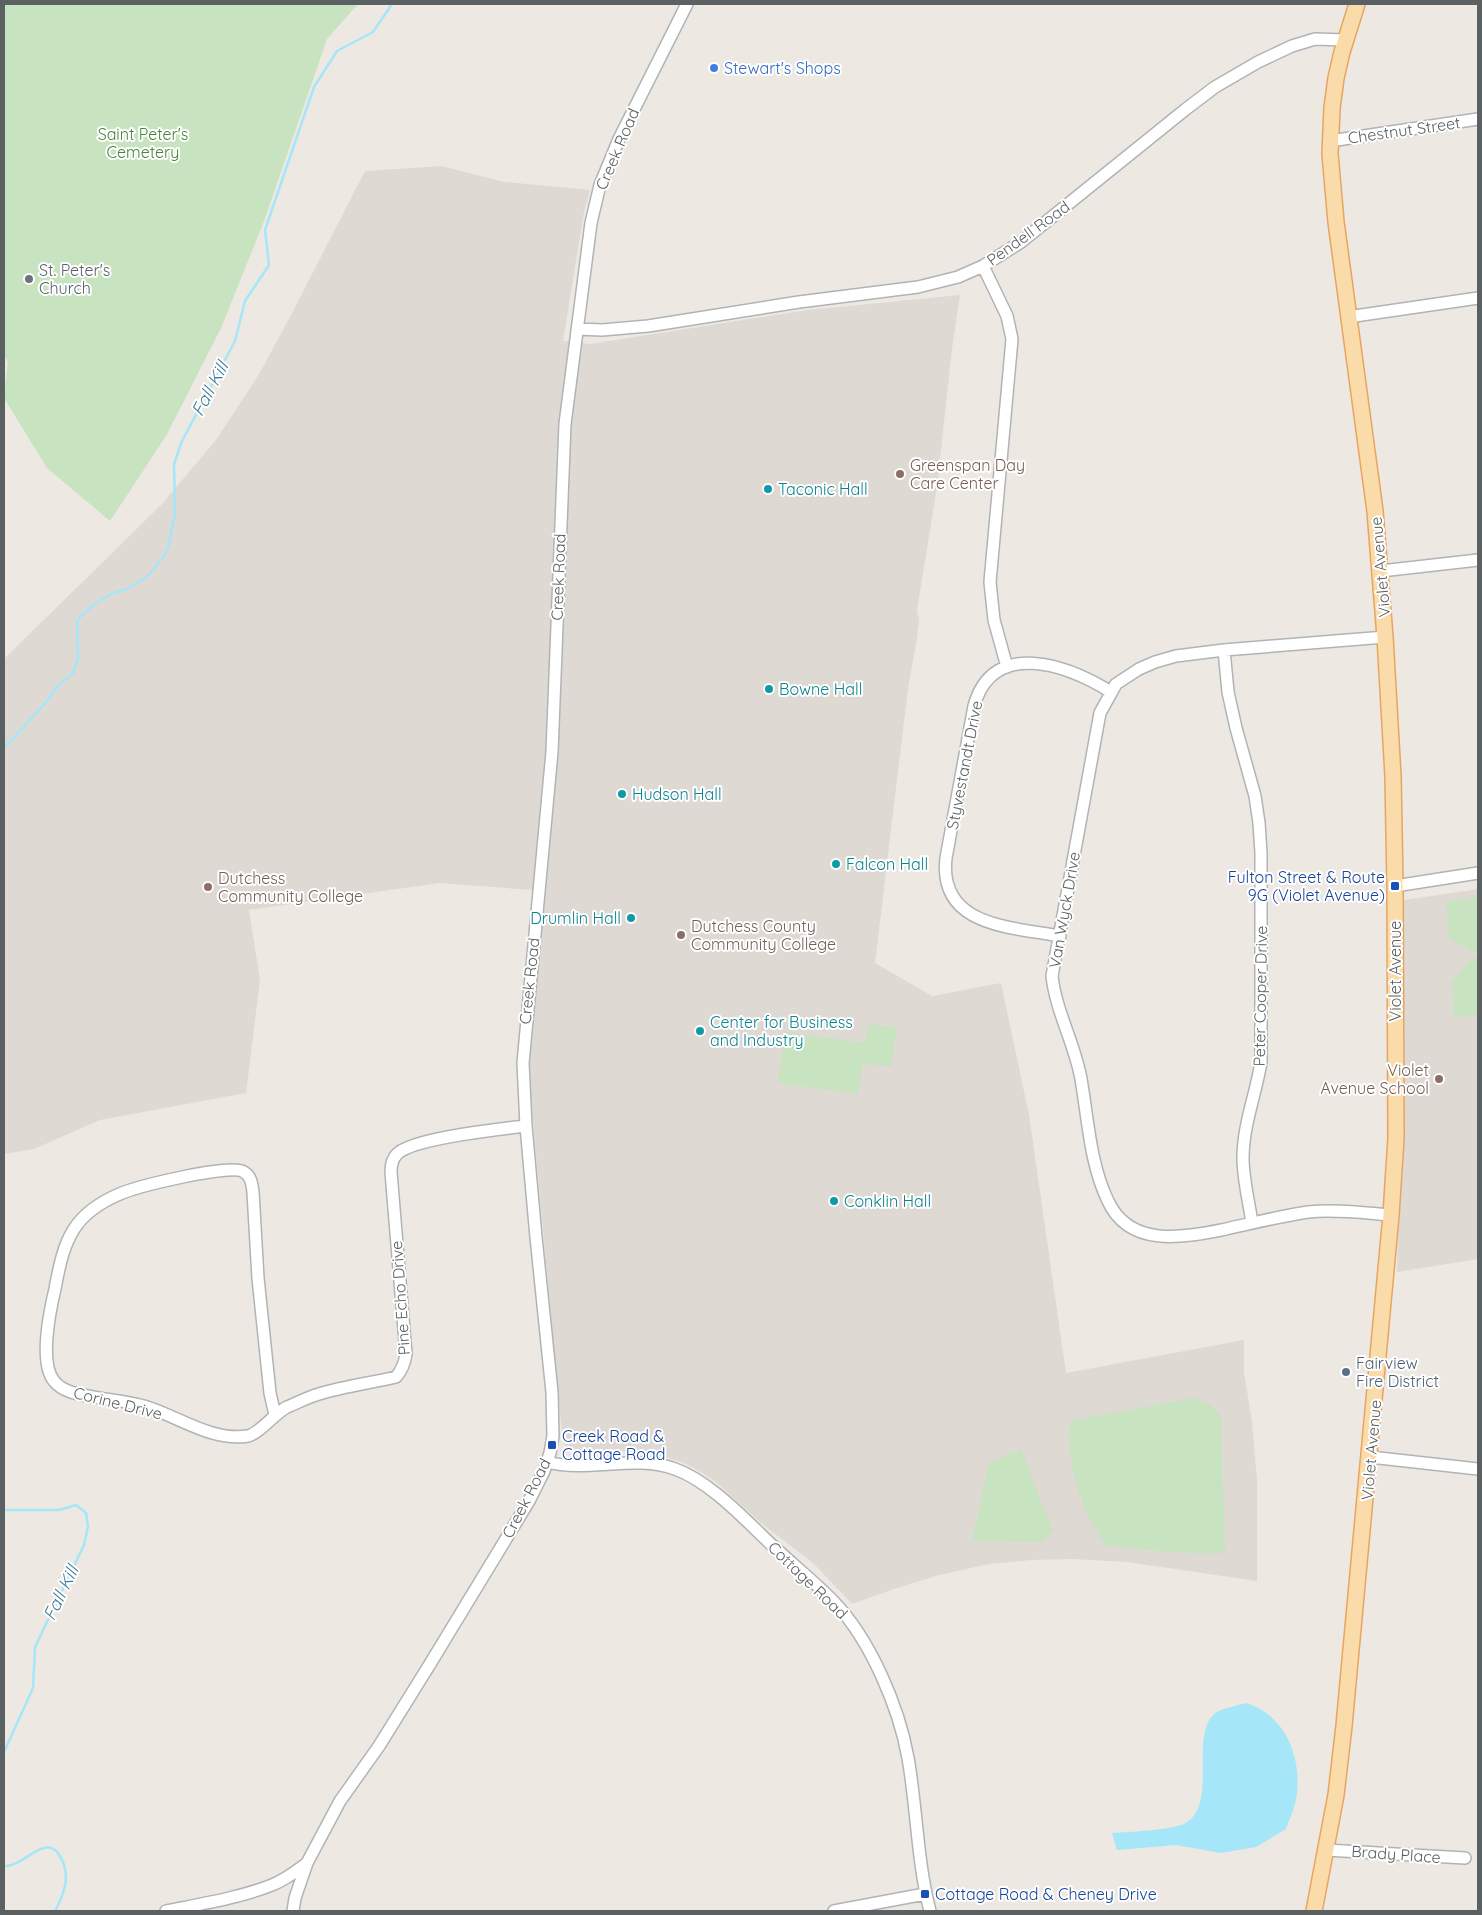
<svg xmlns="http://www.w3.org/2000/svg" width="1482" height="1915" font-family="Quicksand,sans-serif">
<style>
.education{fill:#dfd9d4}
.green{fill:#c7e3c0}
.water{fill:#a6e6f9}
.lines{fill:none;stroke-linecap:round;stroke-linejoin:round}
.stream{stroke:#a6e6f9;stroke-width:2.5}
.minor-casing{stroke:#b0b4b7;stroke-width:14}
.major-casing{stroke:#e8a560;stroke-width:18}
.minor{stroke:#fff;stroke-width:11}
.major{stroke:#fadcaa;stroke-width:15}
.shop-dot{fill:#3f7fe0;stroke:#fff;stroke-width:2}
.worship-dot{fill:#6b7280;stroke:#fff;stroke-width:2}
.education-dot{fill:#8d6e63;stroke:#fff;stroke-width:2}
.culture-dot{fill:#0f9aa8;stroke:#fff;stroke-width:2}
.transit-dot{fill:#1a4fb4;stroke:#fff;stroke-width:2}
.service-dot{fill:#5c6f8a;stroke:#fff;stroke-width:2}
.labels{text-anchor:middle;stroke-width:4;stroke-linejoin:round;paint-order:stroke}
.shop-label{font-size:16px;fill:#366cbe;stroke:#fff;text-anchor:start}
.street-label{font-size:16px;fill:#5b6062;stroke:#fff}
.park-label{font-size:16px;fill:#46823a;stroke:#fff}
.worship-label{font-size:16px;fill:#5b616d;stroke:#fff;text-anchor:start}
.education-label{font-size:16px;fill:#785e54;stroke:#fff;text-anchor:start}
.culture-label{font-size:16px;fill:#0d838f;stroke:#fff;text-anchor:start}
.transit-label{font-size:16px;fill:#164399;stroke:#fff;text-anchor:start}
.service-label{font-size:16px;fill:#4e5e75;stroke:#fff;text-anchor:start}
.water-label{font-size:18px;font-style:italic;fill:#3f7e99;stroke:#fff}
</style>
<rect width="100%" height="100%" fill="#ede8e2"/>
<!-- education -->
<path class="education" d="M442 166 504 182 590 190 584 212 563 341 590 344 808 310 960 295 952 349 937 487 917 610 919 621 916 644 908 688 875 963 932 996 1001 983 1029 1115 1066 1373 1244 1340V1372L1252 1422 1257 1481V1581L1127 1562 1072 1559 1032 1560 989 1564 939 1575 894 1589 852 1604 813 1563 761 1523 716 1482 701 1472 682 1462 646 1452 625 1451 580 1455 572 1452 565 1446 561 1424 530 1091V1044L545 891 440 883 249 910 260 980 246 1093 100 1120 34 1149 4 1154V659L163 503 216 440 258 376 290 317 365 171Z
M1478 889V1259L1397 1272 1404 900Z"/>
<!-- green -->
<path class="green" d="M4 4H358L327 39 264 221 221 328 166 436 110 521 47 468 4 398 8 362 4 355Z
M1478 897V951L1472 952 1449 938 1446 902Z
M1473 958H1478V1015L1454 1017 1452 981Z
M868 1024 897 1028 891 1067 863 1063 858 1094 778 1083 785 1032 865 1043Z
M1193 1398 1210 1404 1221 1417 1225 1553C1184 1554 1146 1551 1105 1545 1099 1534 1091 1523 1086 1511 1076 1487 1065 1446 1070 1421Z
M1021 1449 1053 1531 1042 1542 972 1541 989 1463Z"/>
<!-- water -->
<path class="water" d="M1246 1703C1285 1715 1301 1755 1297 1793 1296 1805 1290 1818 1286 1829L1256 1847 1221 1853 1176 1845 1117 1850 1112 1833C1129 1832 1171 1830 1184 1824 1219 1806 1189 1738 1214 1714 1219 1709 1239 1705 1246 1703Z"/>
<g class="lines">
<!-- stream -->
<path class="stream" d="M4 748 42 707 57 687 73 673 78 658 77 623 80 617 93 605 111 594 127 589 148 576 164 556 169 544 175 513 174 464 182 441 235 341 245 301 269 265 265 230 314 87 337 51 373 32 392 4
M4 1510H59L76 1505 86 1513 88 1526 84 1545 35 1647 33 1688 4 1752
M4 1866C25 1868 48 1826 63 1862 70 1879 63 1896 55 1911"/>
<!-- minor casing -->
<g class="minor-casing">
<path id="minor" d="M1330 141 1478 119
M983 266 1007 316 1012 339 990 582 994 620 1007 667
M1348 317 1478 298
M577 329 602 330 648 326 799 302 918 287 958 277 983 266 1021 242 1186 109 1215 87 1258 62 1292 46 1315 39 1345 40
M1381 571 1478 560
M1385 637 1224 650 1176 656 1155 662 1139 669 1116 684 1100 713 1052 976C1056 1012 1075 1044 1081 1079 1088 1119 1090 1164 1108 1201 1130 1249 1185 1237 1226 1229 1253 1223 1281 1216 1308 1212 1336 1209 1364 1213 1391 1215
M1224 650 1228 692 1236 728 1255 796 1259 823 1261 853V1062C1256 1094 1243 1125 1243 1158 1243 1179 1249 1202 1252 1223
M1395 886 1478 873
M1060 936C1012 927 938 927 946 858L974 706C993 637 1069 666 1111 692
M275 1415 270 1393 258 1278 253 1192C252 1184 251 1176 244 1172 231 1163 140 1186 122 1193 73 1213 64 1239 55 1289 50 1310 39 1363 54 1381 64 1394 85 1395 99 1398 114 1400 130 1402 144 1406 178 1416 212 1442 248 1436 260 1433 275 1413 287 1407 297 1403 308 1397 319 1394 344 1386 371 1383 396 1377 402 1370 405 1362 406 1354L391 1172C391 1165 392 1159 397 1154 413 1138 501 1129 526 1126
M1370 1457 1478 1469
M547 1462C589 1473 634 1454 675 1469 711 1482 745 1520 773 1546 793 1565 815 1582 834 1602 870 1639 899 1707 908 1758 917 1809 917 1861 930 1911
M1326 1850 1465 1858
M166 1911C201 1904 239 1898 272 1885 285 1880 295 1872 306 1864
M293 1911 295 1898 307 1863 340 1801 379 1746 430 1664 529 1501 544 1471 550 1453 553 1436 552 1392 536 1237 526 1126 523 1063 552 752 565 424 591 223 600 185 619 139 687 4
M834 1911 925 1894"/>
</g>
<!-- major casing -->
<g class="major-casing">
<path id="major" d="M1314 1911 1336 1795 1344 1726 1391 1215 1396 1138 1395 886 1393 776 1385 637 1375 511 1336 222 1330 154 1332 108 1336 78 1342 52 1357 4"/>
</g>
<!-- minor -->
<use href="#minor" class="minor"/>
<!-- major -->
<use href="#major" class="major"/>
</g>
<!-- markers -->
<circle class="shop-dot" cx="714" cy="68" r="5"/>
<circle class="worship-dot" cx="29" cy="279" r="5"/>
<g class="education-dot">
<circle cx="900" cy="474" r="5"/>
<circle cx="208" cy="887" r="5"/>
<circle cx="681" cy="935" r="5"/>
<circle cx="1439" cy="1079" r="5"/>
</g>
<g class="culture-dot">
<circle cx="768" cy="489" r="5"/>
<circle cx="769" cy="689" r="5"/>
<circle cx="622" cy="794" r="5"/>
<circle cx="836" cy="864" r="5"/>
<circle cx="631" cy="918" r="5"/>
<circle cx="700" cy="1031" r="5"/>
<circle cx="834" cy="1201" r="5"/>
</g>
<g class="transit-dot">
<rect x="1390" y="881" width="10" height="10" rx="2.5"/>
<rect x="547" y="1440" width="10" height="10" rx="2.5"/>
<rect x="920" y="1889" width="10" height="10" rx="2.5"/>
</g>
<circle class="service-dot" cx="1346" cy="1372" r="5"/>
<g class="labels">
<!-- shop labels -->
<g class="shop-label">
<text x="724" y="74">Stewart's Shops</text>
</g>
<!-- street labels -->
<g class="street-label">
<text transform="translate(1404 130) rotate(-8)" y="6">Chestnut Street</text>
<text transform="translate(617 149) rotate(-67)" y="6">Creek Road</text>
<text transform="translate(1028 233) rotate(-36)" y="6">Pendell Road</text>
<text transform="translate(1380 567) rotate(-95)" y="6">Violet Avenue</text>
<text transform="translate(558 577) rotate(-88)" y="6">Creek Road</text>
<text transform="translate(964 765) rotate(-79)" y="6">Styvestandt Drive</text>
<text transform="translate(1064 910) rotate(-80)" y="6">Van Wyck Drive</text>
<text transform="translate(1395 971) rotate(-90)" y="6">Violet Avenue</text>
<text transform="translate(529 981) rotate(-84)" y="6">Creek Road</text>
<text transform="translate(1260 996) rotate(-89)" y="6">Peter Cooper Drive</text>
<text transform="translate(400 1298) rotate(-94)" y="6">Pine Echo Drive</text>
<text transform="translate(118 1403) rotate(14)" y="6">Corine Drive</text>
<text transform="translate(1371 1450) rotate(-85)" y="6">Violet Avenue</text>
<text transform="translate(526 1498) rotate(-63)" y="6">Creek Road</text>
<text transform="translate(808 1580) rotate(44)" y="6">Cottage Road</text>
<text transform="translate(1396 1854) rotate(4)" y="6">Brady Place</text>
</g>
<!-- park labels -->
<g class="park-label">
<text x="143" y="140">Saint Peter's<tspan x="143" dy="18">Cemetery</tspan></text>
</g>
<!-- worship labels -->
<g class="worship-label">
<text x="39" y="276">St. Peter's<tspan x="39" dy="18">Church</tspan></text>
</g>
<!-- education labels -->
<g class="education-label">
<text x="910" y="471">Greenspan Day<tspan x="910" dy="18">Care Center</tspan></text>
<text x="218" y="884">Dutchess<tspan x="218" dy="18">Community College</tspan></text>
<text x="691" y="932">Dutchess County<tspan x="691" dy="18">Community College</tspan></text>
<text x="1429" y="1076" text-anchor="end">Violet<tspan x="1429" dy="18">Avenue School</tspan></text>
</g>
<!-- culture labels -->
<g class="culture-label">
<text x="778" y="495">Taconic Hall</text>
<text x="779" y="695">Bowne Hall</text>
<text x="632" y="800">Hudson Hall</text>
<text x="846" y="870">Falcon Hall</text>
<text x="621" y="924" text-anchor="end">Drumlin Hall</text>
<text x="710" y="1028">Center for Business<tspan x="710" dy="18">and Industry</tspan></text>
<text x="844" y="1207">Conklin Hall</text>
</g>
<!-- transit labels -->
<g class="transit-label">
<text x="1385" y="883" text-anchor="end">Fulton Street &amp; Route<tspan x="1385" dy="18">9G (Violet Avenue)</tspan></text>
<text x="562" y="1442">Creek Road &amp;<tspan x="562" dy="18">Cottage Road</tspan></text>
<text x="935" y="1900">Cottage Road &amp; Cheney Drive</text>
</g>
<!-- service labels -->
<g class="service-label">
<text x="1356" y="1369">Fairview<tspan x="1356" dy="18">Fire District</tspan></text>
</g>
<!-- water labels -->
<g class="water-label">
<text transform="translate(210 389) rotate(-62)" y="6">Fall Kill</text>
<text transform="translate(61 1593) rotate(-64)" y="6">Fall Kill</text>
</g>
</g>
<!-- border -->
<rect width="1482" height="1915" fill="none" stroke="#5b6062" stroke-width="10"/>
</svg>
